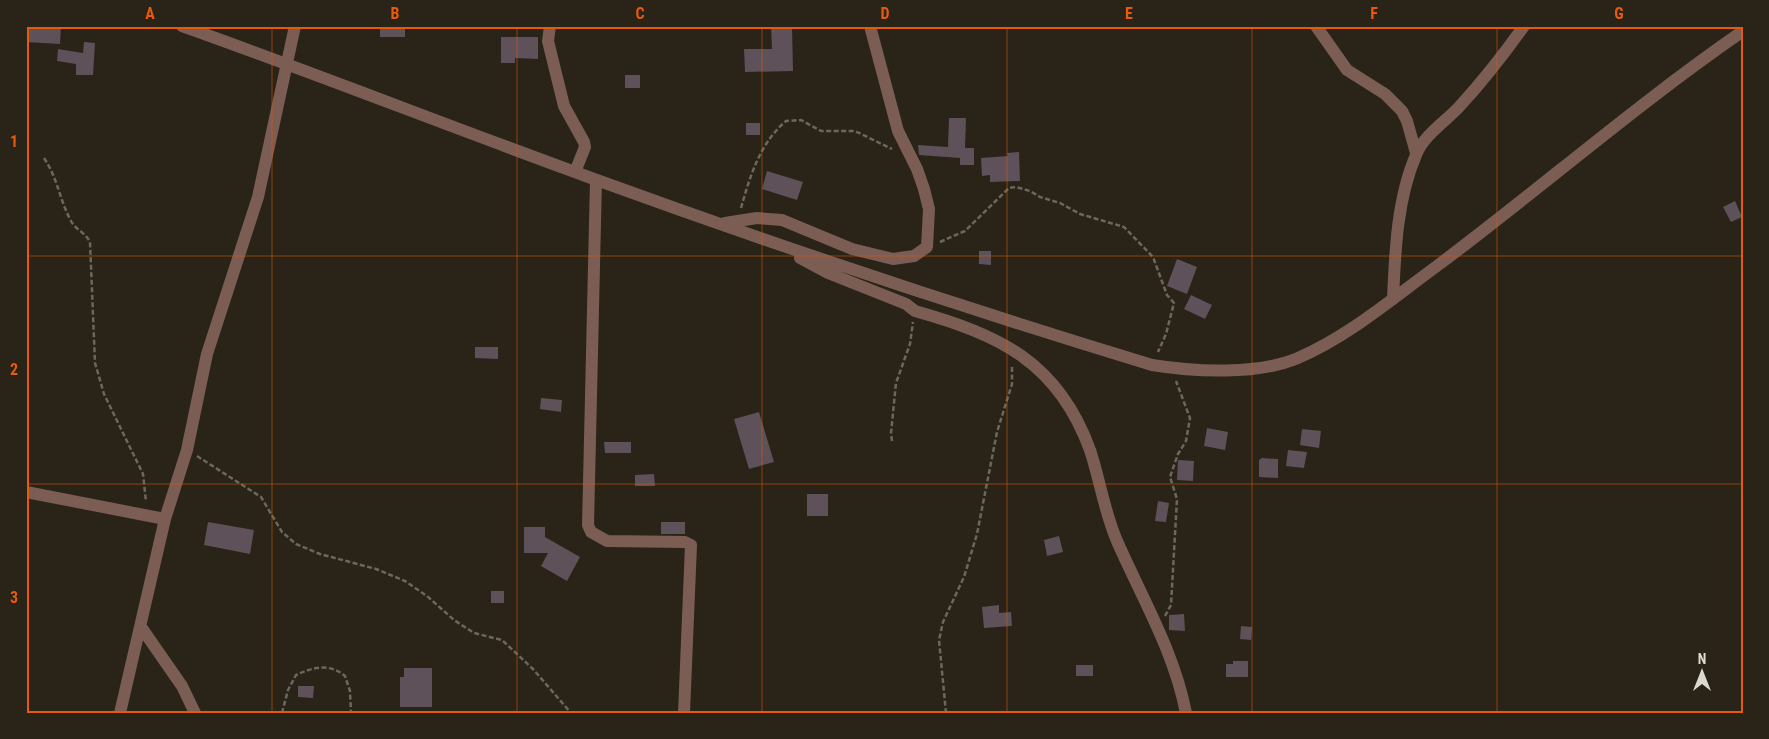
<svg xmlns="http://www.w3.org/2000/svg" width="1769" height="739" font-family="'Roboto Condensed',sans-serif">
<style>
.building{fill:#5e5159}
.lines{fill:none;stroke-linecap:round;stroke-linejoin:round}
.path{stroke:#6c675d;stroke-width:2.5;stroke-dasharray:5 2.5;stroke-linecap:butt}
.minor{stroke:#7b5d54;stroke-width:12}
.grid{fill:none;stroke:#e8590c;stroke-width:1;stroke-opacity:0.55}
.neatline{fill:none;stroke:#e8590c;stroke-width:2}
.grid-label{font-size:16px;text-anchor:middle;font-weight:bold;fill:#e8590c}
</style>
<rect width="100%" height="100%" fill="#292318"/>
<!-- building -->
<path class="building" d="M26 26H61L60 44 26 42Z
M380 26H405V37H380Z
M771 26H792L793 71 745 72 744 49H772Z
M501 37H538V59L515 58V63H501Z
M84 42 95 43 93 75H76V64L57 61 58 49 83 53Z
M625 75H640V88H625Z
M949 118H966L965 148H974V165H960V158L919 155 918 145 948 147Z
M746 123H760V135H746Z
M1019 152 1020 181 990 182V175L982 176 981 158 1008 156 1007 153Z
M767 171 803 182 797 200 762 189Z
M1735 201 1742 217 1731 222 1723 207Z
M979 251H991V265L979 264Z
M1177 259 1197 267 1187 294 1167 286Z
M1191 295 1212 305 1205 319 1184 309Z
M475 347H498V359L475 358Z
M541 398 562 400 561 412 540 409Z
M759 412 774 462 749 469 734 419Z
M1207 428 1228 432 1225 450 1204 446Z
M1302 429 1321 431 1319 448 1300 445Z
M604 442H631V453H605Z
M1288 450 1307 452 1304 468 1286 466Z
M1262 458 1278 459V478L1259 477V460Z
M1178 460 1194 461 1193 481 1177 480Z
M654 474 655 486H635V475Z
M807 494H828V516H807Z
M1158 501 1169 503 1166 522 1155 521Z
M208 522 254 530 250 554 204 545Z
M661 522H685V534H661Z
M524 527H545V537L580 557 567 581 541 566 548 553H524Z
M1059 536 1063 552 1047 556 1044 540Z
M491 591H504V603H491Z
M999 605V613L1011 612 1012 626 984 628 982 607Z
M1184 614 1185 631 1169 630V615Z
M1241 626 1252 627 1251 640 1240 639Z
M1233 661H1248V677H1226V664H1233Z
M1076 665H1093V676H1076Z
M404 668H432V707H400V677H404Z
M298 686H314L313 698 298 697Z"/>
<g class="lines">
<!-- path -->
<path class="path" d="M44 158C58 179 59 198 70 219 74 229 85 232 90 242L95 363 104 394 143 474 146 502
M741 208C750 176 760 143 786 121L801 120 821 131H855L892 149
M940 242 965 231 1009 188 1016 187 1030 191 1040 197 1060 203 1080 214 1124 227 1153 257 1167 295 1174 303 1166 334 1158 352
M892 441 891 433 896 383 910 344 913 322
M197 456 261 497 282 532 296 544 320 554 376 569 405 581 427 596 454 620 474 633 502 640 533 669 571 713
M1165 616 1171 605 1177 499 1170 477 1178 454 1186 441 1190 418 1176 381
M282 713 288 690 296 675C313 667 330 663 345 676L350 691 351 713
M946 713 939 640 943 622 964 577 977 534 997 432 1012 384V365"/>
<!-- minor -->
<path class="minor" d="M182 26C320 75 456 129 594 179 778 246 964 308 1152 365 1195 372 1258 375 1298 358 1349 336 1393 298 1437 266 1540 189 1637 104 1743 31
M550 26 548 41 564 106 584 142 585 147 575 172
M1316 26 1347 70 1385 94 1402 111 1407 121 1416 153
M596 180 588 525 591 532 607 541 685 542 691 545 684 713
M725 223 757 218 782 220 852 249 893 259 914 256 927 247 929 209 924 189 917 169 898 131 870 26
M800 258 828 273 906 304 915 311C1000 335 1058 362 1090 450 1100 480 1104 511 1117 541 1142 598 1174 651 1186 713
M1393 299C1395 252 1397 199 1416 155 1424 135 1445 122 1459 107 1483 81 1504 54 1524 26
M26 492 165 519
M141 627 182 686 195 713
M120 713 165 519 187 450 207 354 258 197 295 26"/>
</g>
<!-- grid -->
<path class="grid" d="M272 26V713M517 26V713M762 26V713M1007 26V713M1252 26V713M1497 26V713M26 256H1743M26 484H1743"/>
<!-- border -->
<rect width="1769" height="739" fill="none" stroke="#292318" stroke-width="55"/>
<!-- north arrow -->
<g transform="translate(1702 672)" stroke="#292318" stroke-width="4" paint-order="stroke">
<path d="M0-4L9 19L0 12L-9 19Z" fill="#dcd9d1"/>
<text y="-8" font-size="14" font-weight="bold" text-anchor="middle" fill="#dcd9d1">N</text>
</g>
<rect x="28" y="28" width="1714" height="684" class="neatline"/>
<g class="grid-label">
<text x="150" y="19">A</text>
<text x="395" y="19">B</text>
<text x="640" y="19">C</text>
<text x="885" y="19">D</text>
<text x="1129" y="19">E</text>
<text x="1374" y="19">F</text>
<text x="1619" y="19">G</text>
<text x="14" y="147">1</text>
<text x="14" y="375">2</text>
<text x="14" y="603">3</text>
</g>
</svg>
